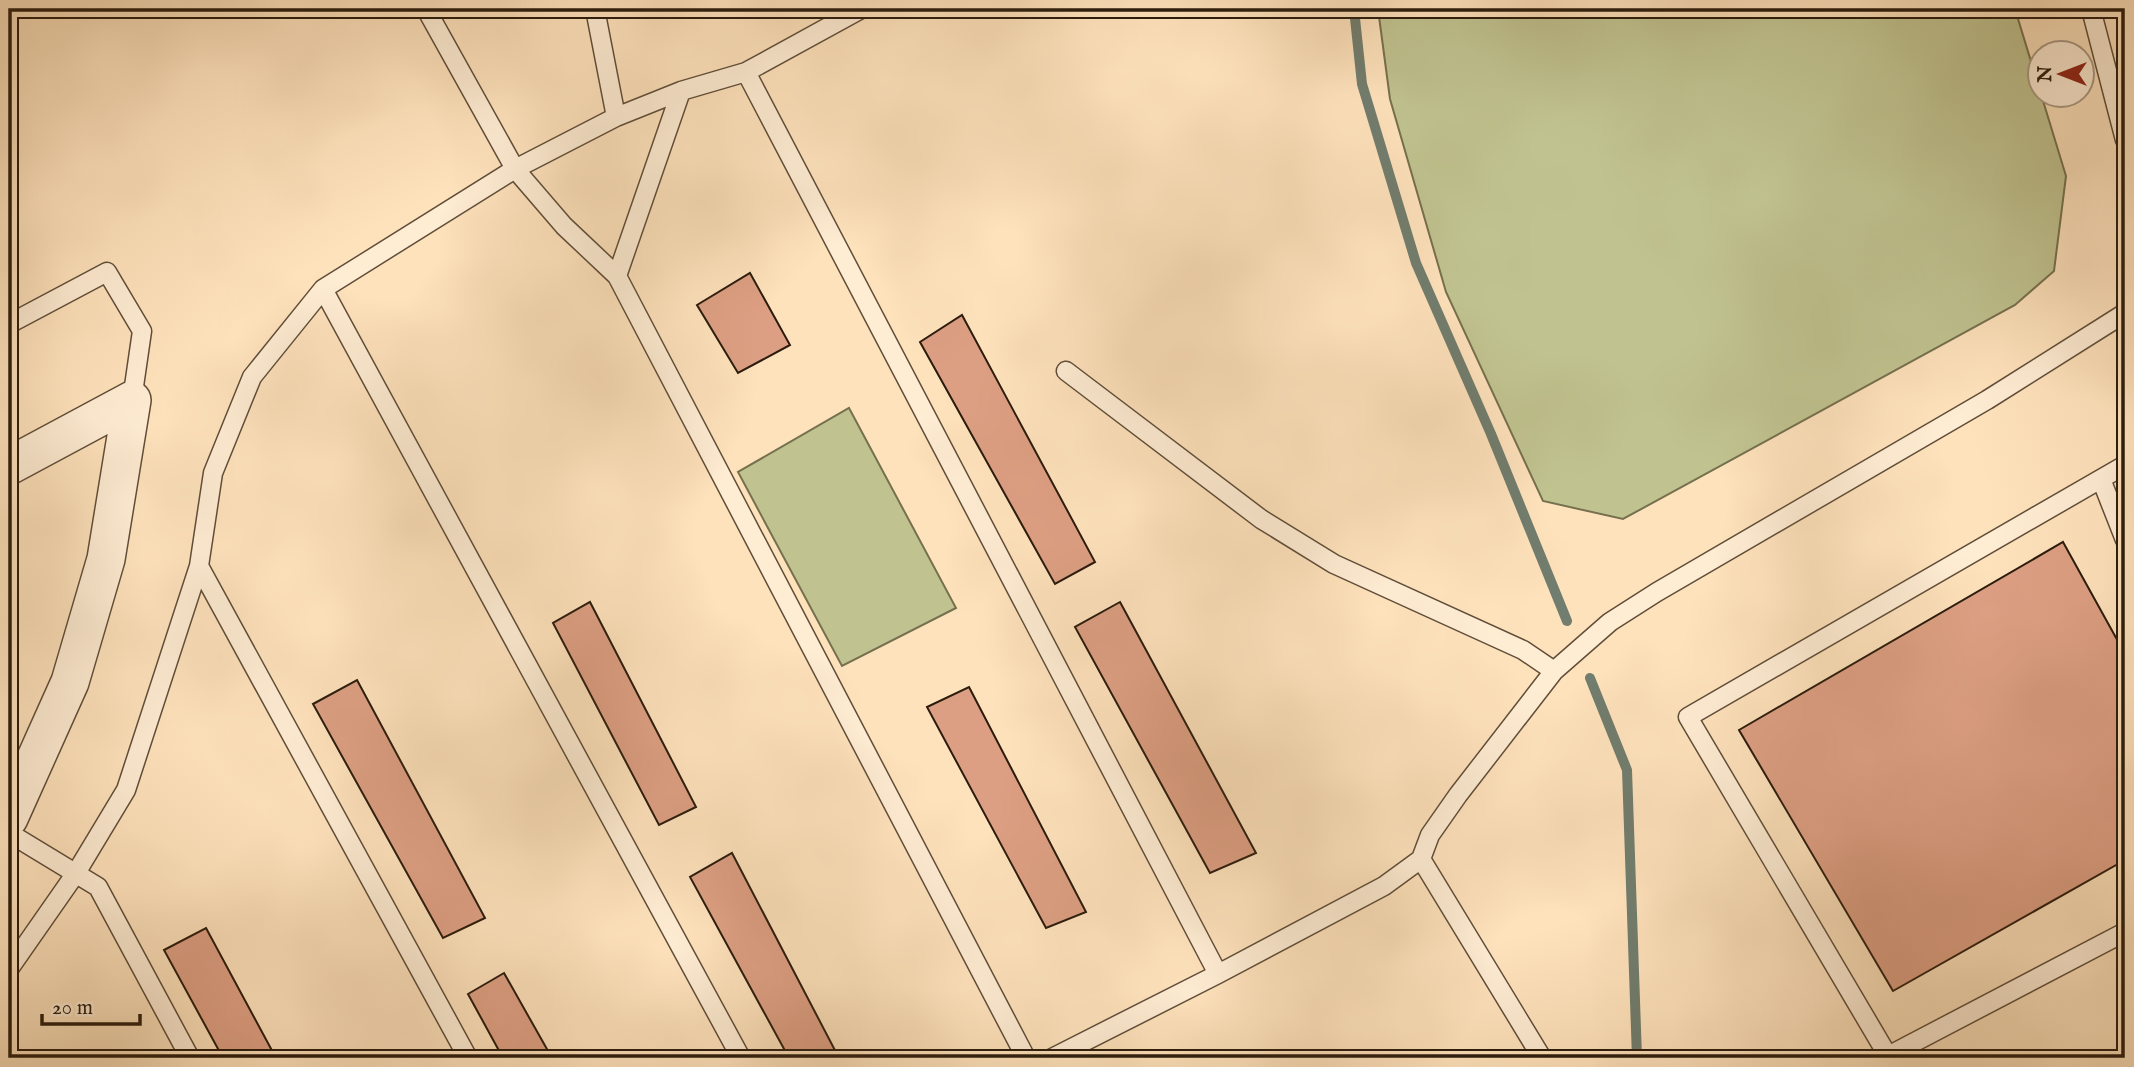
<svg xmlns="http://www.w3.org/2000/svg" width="2134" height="1067" font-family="'IM FELL English',serif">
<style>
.green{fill:#c0c390;stroke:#76704e;stroke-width:2}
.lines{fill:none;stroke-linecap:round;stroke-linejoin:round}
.stream{stroke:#717d6e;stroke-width:10}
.building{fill:#dd9f83;stroke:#2b1c0d;stroke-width:2}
.lane-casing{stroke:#604e39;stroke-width:21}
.street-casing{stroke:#604e39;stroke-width:40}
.lane{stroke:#feecd3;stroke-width:18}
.street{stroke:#feecd3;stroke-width:37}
</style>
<rect width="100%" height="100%" fill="#fee2bc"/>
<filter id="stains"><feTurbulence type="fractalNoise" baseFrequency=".00286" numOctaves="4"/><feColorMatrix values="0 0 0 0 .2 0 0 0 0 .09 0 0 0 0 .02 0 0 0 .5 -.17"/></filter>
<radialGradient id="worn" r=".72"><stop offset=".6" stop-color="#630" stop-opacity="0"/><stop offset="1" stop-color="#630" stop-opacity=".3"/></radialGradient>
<!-- green -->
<path class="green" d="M1378 9H2015L2066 176 2054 271 2015 305 1623 519 1543 501 1446 292 1390 99Z
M849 408 956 608 842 666 738 472Z"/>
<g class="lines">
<!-- stream -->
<path class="stream" d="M1354 9 1362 84 1416 263 1491 434 1567 621
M1590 678 1627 770 1637 1058"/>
</g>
<!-- building -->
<path class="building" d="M750 273 790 345 738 373 697 305Z
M962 315 1095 562 1055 584 920 342Z
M2063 542 2125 654V860L1893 991 1739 730Z
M590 602 696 807 659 825 553 623Z
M1120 602 1256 853 1210 873 1075 627Z
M357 680 485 918 443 938 313 704Z
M969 687 1086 912 1046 928 927 707Z
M732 853 839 1058H789L690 877Z
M206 928 276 1058H223L164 950Z
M504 973 552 1058H503L468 994Z"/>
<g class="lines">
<!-- lane casing -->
<g class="lane-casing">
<path id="lane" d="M426 9 515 169 564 226 617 276 1026 1058
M595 9 616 117
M2091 9 2125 140
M746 72 1218 974
M617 276 681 91
M323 289 741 1058
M9 324 107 272 142 331 132 400
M1066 371 1261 519 1334 564 1523 650 1554 671
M2125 465 1688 717 1888 1056 2125 932
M2101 479 2125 540
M199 566 468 1058
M9 833 98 887 190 1058
M1421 859 1542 1058
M9 969 76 873 126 790 199 566 213 473 252 377 323 289 515 169 616 117 681 91 746 72 861 9
M1052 1058 1218 974 1384 886 1421 859 1430 835 1458 795 1554 671 1610 622 1657 592 1987 400 2125 313"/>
</g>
<!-- street casing -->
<g class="street-casing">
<path id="street" d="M9 466 132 400 106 559 70 682 9 818"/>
</g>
<!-- lane -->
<use href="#lane" class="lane"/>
<!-- street -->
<use href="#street" class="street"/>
</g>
<!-- margin -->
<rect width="2134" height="1067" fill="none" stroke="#fee2bc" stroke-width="35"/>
<rect x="10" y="10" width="2113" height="1046" fill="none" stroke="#2b1c0d" stroke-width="3.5"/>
<rect x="18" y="18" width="2099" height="1032" fill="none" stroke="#2b1c0d" stroke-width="2"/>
<!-- north arrow -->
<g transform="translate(2061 74) rotate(270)"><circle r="33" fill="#feecd3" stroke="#aa9984" stroke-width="2"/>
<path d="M0-5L12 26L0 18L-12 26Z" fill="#8f2418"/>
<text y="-10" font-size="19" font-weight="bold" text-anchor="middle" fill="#2b1c0d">N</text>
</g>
<!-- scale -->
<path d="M42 1014v10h98v-10" fill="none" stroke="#2b1c0d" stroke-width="3.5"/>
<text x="52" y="1014" font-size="21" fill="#2b1c0d" stroke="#feecd3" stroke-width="5" paint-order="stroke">20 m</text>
<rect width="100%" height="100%" filter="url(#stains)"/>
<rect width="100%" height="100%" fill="url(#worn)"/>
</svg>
